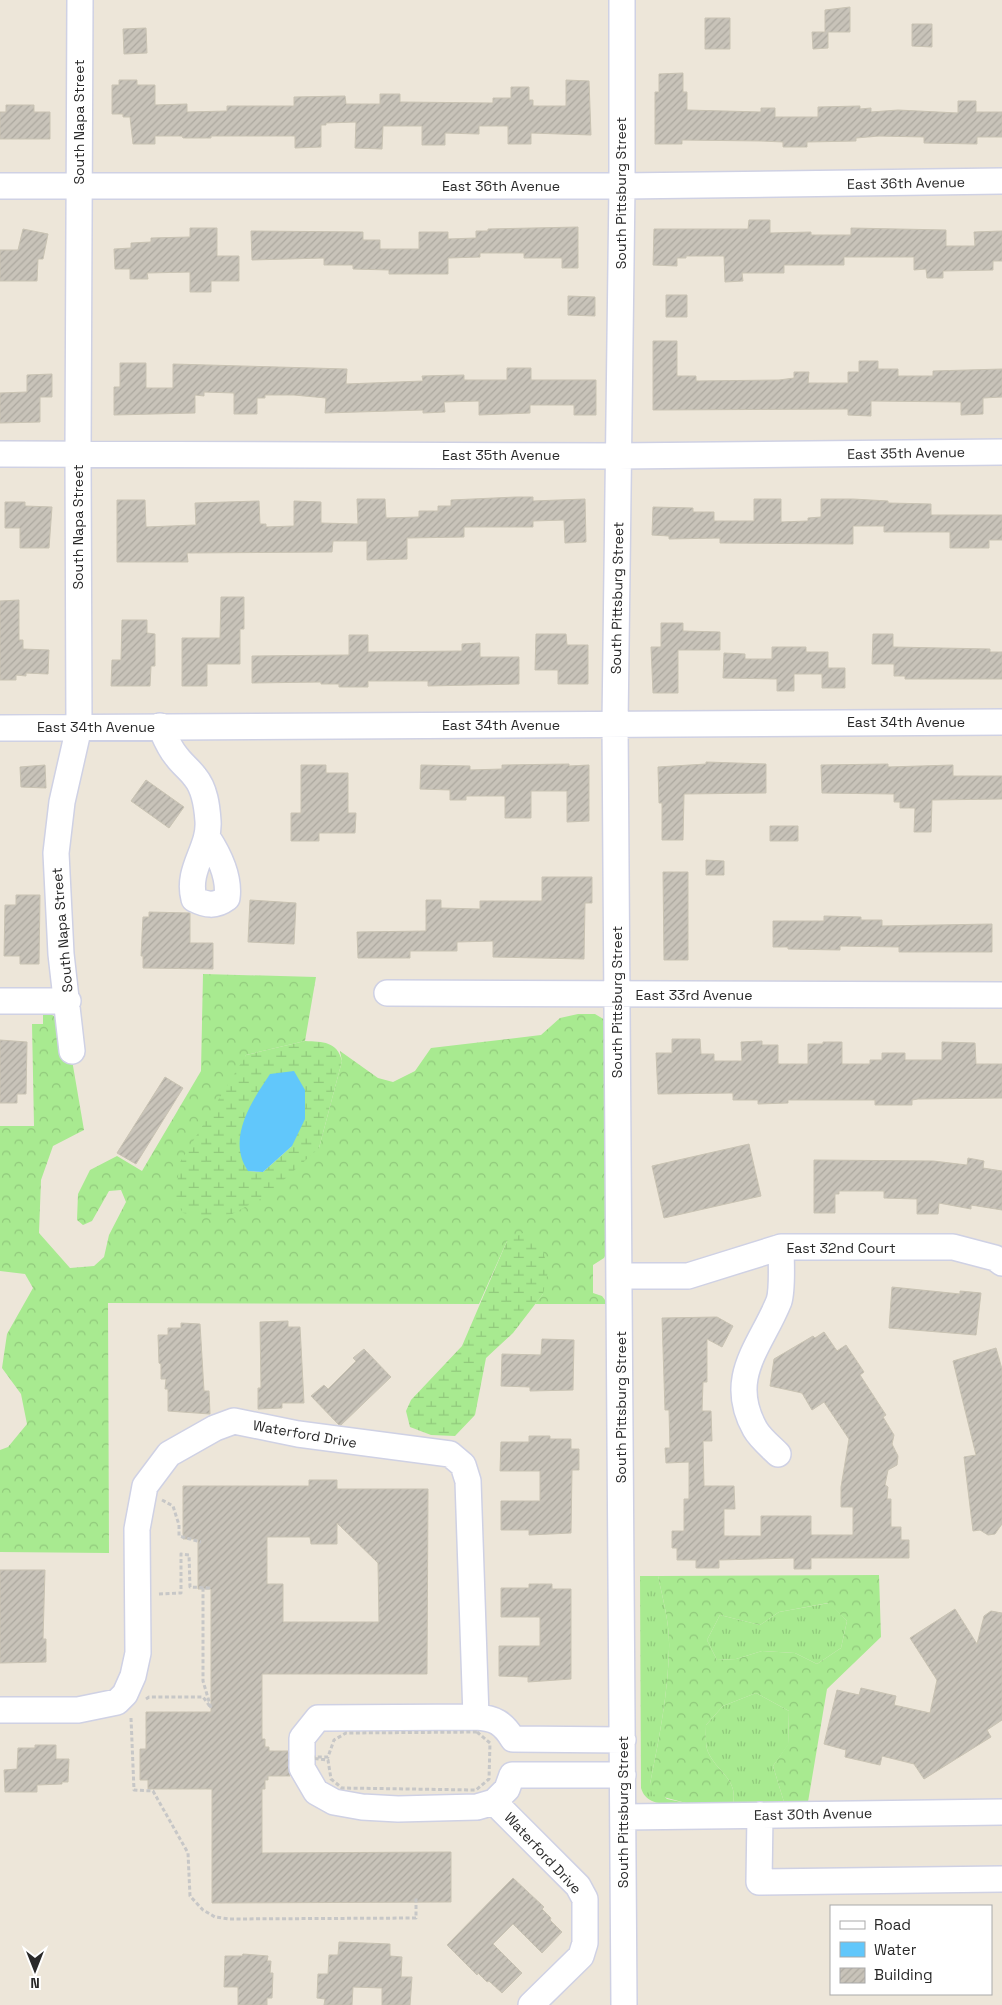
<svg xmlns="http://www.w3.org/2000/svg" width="1002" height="2005" font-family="'Space Grotesk',sans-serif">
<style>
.grass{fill:url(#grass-tufts)}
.forest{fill:url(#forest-crowns);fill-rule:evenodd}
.wetland{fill:url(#wetland-marsh);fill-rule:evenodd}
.water{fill:#61c7fb}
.building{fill:url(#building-hatch);stroke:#c9c3b3;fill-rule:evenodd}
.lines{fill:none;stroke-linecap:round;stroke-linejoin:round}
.minor-casing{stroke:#cfd1e4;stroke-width:28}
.path{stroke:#c7c7c7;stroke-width:3;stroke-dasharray:4 2.5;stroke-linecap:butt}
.minor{stroke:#fff;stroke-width:25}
.labels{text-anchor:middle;stroke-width:4;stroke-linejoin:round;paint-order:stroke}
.street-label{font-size:14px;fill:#292929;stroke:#fff}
</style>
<defs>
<pattern id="grass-tufts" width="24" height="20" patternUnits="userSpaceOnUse" patternTransform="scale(1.25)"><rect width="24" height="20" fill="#a8ea90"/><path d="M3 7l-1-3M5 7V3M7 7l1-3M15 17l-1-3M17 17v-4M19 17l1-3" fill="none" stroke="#91c97c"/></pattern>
<pattern id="forest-crowns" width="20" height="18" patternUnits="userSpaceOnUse" patternTransform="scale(1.25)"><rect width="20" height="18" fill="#a8ea90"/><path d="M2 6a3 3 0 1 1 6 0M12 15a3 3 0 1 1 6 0" fill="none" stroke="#91c97c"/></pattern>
<pattern id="wetland-marsh" width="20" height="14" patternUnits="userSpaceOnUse" patternTransform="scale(1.25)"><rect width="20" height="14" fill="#a8ea90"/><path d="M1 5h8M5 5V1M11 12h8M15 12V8" fill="none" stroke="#91c97c"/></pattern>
<pattern id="building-hatch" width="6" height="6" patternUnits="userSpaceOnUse" patternTransform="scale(1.25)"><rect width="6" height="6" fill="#c8c3b9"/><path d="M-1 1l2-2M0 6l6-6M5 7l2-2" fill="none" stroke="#aca89f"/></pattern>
</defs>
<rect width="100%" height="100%" fill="#ede6d9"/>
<!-- grass -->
<path class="grass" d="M640 1576H658C663 1600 670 1624 669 1649 668 1694 659 1739 650 1784L667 1799 686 1803C669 1803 647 1808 641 1788Z
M829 1603 847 1621 841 1648 817 1664 795 1653 762 1651 736 1659 717 1660 707 1640 720 1615 760 1625 779 1612Z
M756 1693 789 1711 788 1745 773 1766 784 1802 733 1803C738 1779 717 1772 708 1752 705 1745 706 1733 706 1725L723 1706Z"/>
<!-- forest -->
<path class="forest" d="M203 974 316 977 305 1041 246 1055 183 1213 319 1148 342 1061 340 1051 378 1078 393 1082 415 1071 431 1048 541 1035 560 1018 578 1014H595L605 1020 608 1250 604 1258 593 1265V1293L602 1296 608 1304H535L543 1294 507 1241 479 1304 108 1303 109 1553 0 1552V1450L8 1447 27 1424 21 1394 2 1368 7 1334 33 1288 25 1274 0 1271V1126H34L32 1024H43V1014L52 1015 59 1019 72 1060 84 1130 53 1146 41 1180 39 1233 70 1268 94 1266 104 1257 109 1235 126 1202 121 1190 109 1191 92 1221 83 1225 77 1220 78 1194 90 1170 117 1156 142 1171 201 1071Z
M879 1575 881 1637 827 1689 808 1802H784L773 1766 788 1744 789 1711 756 1693 723 1706 706 1725C706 1733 705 1745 708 1752 717 1772 738 1779 733 1803H686L652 1794 650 1784C659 1739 668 1694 669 1649 670 1624 663 1600 658 1576ZM828 1603 847 1621 841 1648 817 1664 795 1653 762 1651 736 1659 717 1660 707 1640 720 1615 760 1625 779 1612Z"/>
<!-- wetland -->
<path class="wetland" d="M305 1041C323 1042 337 1041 342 1061L319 1148 266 1196 232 1214 205 1217 183 1213 176 1202 179 1164 246 1055ZM292 1146 263 1172 248 1171Z
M525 1232 535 1236 542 1246 548 1271 543 1294 513 1333 486 1358 475 1415 455 1436 431 1435 410 1427 406 1411 411 1400 462 1346 507 1241Z"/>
<!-- water -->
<path class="water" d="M294 1071 305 1090V1119L292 1146 263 1172 248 1171C226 1139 252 1101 270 1074Z"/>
<!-- building -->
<path class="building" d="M850 7V32H828V48L813 49 812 32H825V10Z
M705 18H730V49H705Z
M912 24H932V47L912 46Z
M146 28 147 53 124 54 123 29Z
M683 73V92H687V110L761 112V108H775V117H818V107L860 106V109L871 108V112L898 110 958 113V101H976V112H1002V137H977V144L924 143V137L879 136 856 138V141L807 142V147H783V142L761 141 682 140V144H655V92H659V74Z
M119 80H137V85H155V105L187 104V112L227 111V106H294V97L345 96 346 104H380V94H400V102L493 103V98H511V87H529V100H533V106H566V80L589 81 591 135 531 133V144H508V126H479V134L445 133V145H422V126H383L382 149 355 148 356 122 326 123V125H321V147L295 148V136H211V138H183L182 136H155V144H133L130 117H123V114H112V85H119Z
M6 105H34V112H50V139H0V112H6Z
M749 220H770V233L811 232V235H851V228L946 230V246H975L974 232 1002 231V261H993V270L943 271V278H927L926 269 914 270V257H844V265H784V273H742L743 281 725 282 724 256H686V258H677V266L653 265 654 229H748Z
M578 227V268H562V258H524V253H480V257L448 258V274H389V270L353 269V265H324V258L252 260 251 231 363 232V240H380V249H419V232H448V239L476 238V231H488V229Z
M190 228H217V256H239V281H211V292H190V272L147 273 148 279H130V269H115L114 249 131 248V243L151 242V238L190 237Z
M23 229 48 234 43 259H38L37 281H0V250H18Z
M666 295H687V317H666Z
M568 296 595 297V316L568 315Z
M653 341H677V376H696V381L779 380 794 378V372H809L808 383H848V372H859V361H878V369H898V376H933V371L1002 369V397L983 398V414L961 415V402L871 401V416L848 415V409L653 410Z
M120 363H146V388H173V364L347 369 346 384 423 381 422 376 464 375V380H507V368H531V380H596V415H574V405H530V413L479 415V401L444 402 445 412 423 413V410L325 413 326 398 294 395H265V398H257V414H234V393L204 392V396L195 395V413L114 415V387H120Z
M52 374V397H40V422L0 423V393L27 392V375Z
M516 497H533V501L585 499 586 542 565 543 564 520 533 521V527H464V537L407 538V559L367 560V541H333L332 552 187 553 188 562H117V500H145L146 527 196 525 195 503 259 501 260 524H266V527L294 526V501L321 502V523L358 524 357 499H385L386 518 419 517V511H438V506H451V500Z
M754 499H781V522L808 521V518L821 517V499H853L888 501V503L931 504V515H1002V540H989V548H950V532H884V526H853V544L720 543V538L669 539V536L652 535 653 507 693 508V512H714V521H754Z
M5 502H25V506L52 507 49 548H20V528H5Z
M221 597H244V629H240V664H207V686H182V638H220Z
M19 600V640H23V649L49 650 48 674 26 673V676L16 675V680H0V601Z
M122 620H147V633L155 634V666H151L150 686H111L112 660H121Z
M661 623H683V631L720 632V650H678V693H653L651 647H661Z
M536 634H566L567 645H588V684H558V670H535Z
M873 634H893V647L990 649V652H1002V679H905V676H894V664H872Z
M349 635H368V652L462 651V644L480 643V657H519V684L428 686V681H368V687H339V684H321V682L252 683V656L349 655Z
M772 647H806V652H828V668H845V688H822V674H794V691H777V679L723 678 724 653 745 654V659H772Z
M706 762 766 764V793L684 794 683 840H662V803H659L658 767 706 764Z
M569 764V766L589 765V821L567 822V791H531V818H505V796H466V800H450V790L420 789 421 765 470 766V770L502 769V765Z
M888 764V767L953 765V776H1002V799L932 800 931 832H914L915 808H900V802H894V794L822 793 821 765Z
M45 765 46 788 21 787 20 767Z
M301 765H326V773H348V813H356L355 833H319V841H291V813H301Z
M146 780 184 807 169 828 131 801Z
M770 826H798V841H770Z
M706 860 724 861V875H706Z
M663 872H688V960H664Z
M542 877H592V903H585L584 959 493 957V941L457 942V951H410V958H358L357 932 426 931V900H441V908L480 909V901H542Z
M16 895H40L39 964H20V956H4L5 905H16Z
M250 900 296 903 294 944 248 942Z
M149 912 190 913V943H213V969L143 968V956H141L143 917H149Z
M824 916 861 917V920H882V926L992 924V952H899V947L840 946V950L788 949V947H773V921H824Z
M672 1039H700L701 1054H714V1061H742L741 1042 762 1041V1045H778V1064H808V1044H823V1042H842V1064H870V1060H882V1053H905V1060H942V1042L975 1043 976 1064H1002V1098L918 1099 912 1100V1105H875V1100H788V1103L758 1104V1100H733V1093L658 1094 656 1053H672Z
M0 1040 27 1042 26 1094H17V1103H0Z
M165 1077 183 1088 136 1164 117 1153Z
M749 1144 761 1196 664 1218 652 1166Z
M968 1158 984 1161 983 1168 1002 1171V1210L971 1205V1209L939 1203 938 1214H917V1199L884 1198V1191H839V1194H835V1213H814V1160L933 1161 967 1165Z
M892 1287 960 1294V1291L981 1293 976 1335 889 1328Z
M717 1317 733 1326 722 1347 707 1339V1382H703L702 1411H711L712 1441H703L704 1486H734L735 1509H724V1536H761V1516H811V1535H853V1507H841V1487L849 1439 824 1402 812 1410 802 1393 770 1386 774 1359 813 1336 815 1338 824 1332 837 1351 846 1345 864 1372 860 1375 886 1415 883 1417 894 1435 892 1444 898 1456 897 1465 888 1470 885 1485 888 1487 887 1499H891V1527H901V1540H909V1558H811V1569H794V1558L719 1560V1568H696V1560H677V1548H672V1531H684V1499H689V1462L666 1463 665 1448H670L669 1410H665L662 1318Z
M288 1321V1327H300L304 1403H282V1408L258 1409V1388H261L260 1322Z
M181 1323 200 1324 204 1391H209L210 1414 168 1411V1389H165L166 1379H161V1364L159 1363 158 1335H168V1328H181Z
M542 1339 574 1340 573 1390 530 1391V1387L501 1386 502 1354 541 1355Z
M996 1348 1002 1369V1524L995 1534 988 1535 980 1530 973 1531 964 1457 976 1455 953 1361Z
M364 1349 391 1377 341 1425H339L311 1396 324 1385 328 1389 356 1361 353 1358Z
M529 1436H550V1439H571V1449H579V1470H572L571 1533 529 1535V1530H501V1501H540V1471H500L501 1442H529Z
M309 1480H337V1489H428L427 1674H262V1739H265V1747H269V1751H288L290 1776H268V1780H265V1789H262V1853L451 1852V1902L212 1903V1789H148V1780H140V1749H146V1712H211V1589H198V1539H183V1486H309ZM337 1523 378 1563 379 1622H283V1584H267V1537H310L311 1544H337Z
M0 1570H45L43 1639H46V1662L0 1663Z
M529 1584H552V1589H571V1679L528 1682V1677L499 1676V1646H540V1617H501V1588H529Z
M955 1609 977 1644 984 1616 991 1611 1002 1613V1720L987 1730 991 1737 924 1779 914 1764 882 1756 880 1765 845 1757 846 1750 824 1744 837 1690 859 1695 861 1688 896 1696 894 1705 930 1713 937 1680 910 1638Z
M35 1745H56V1759H69L68 1782H62V1784L37 1785V1792H5L4 1770 17 1769 18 1748H35Z
M513 1878 544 1907 542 1909 551 1918 550 1920 562 1932 542 1953 513 1924 493 1944 522 1973 502 1993 489 1981 487 1982 478 1973 477 1975 447 1945Z
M339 1942 390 1944V1956L402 1957 401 1977H412L410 2005H382V1988L353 1987 352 2005H324L325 1999 317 1998 318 1974H328L329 1955H338Z
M243 1954 268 1956 267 1961H271L270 1973H273L272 1998H267V2005H238V1987H224L225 1956H242Z"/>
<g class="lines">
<!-- minor casing -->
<g class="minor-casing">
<path id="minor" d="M622 0V186L615 724 624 2005
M0 186H622L1002 181
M0 454 618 456 1002 452
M160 726C165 737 169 748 177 757 182 764 190 770 195 777 205 789 207 806 208 821 210 849 186 869 194 899 206 905 215 907 227 898 230 877 219 855 208 838
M0 728 1002 722
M387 993 1002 995
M0 1001H68
M72 1051 61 954 56 853 62 802 79 727 78 454 80 0
M620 1276H688L781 1247H953L995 1258 1002 1263
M778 1454C771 1447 760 1438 755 1429 726 1377 761 1346 779 1301 783 1288 781 1261 781 1247
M0 1710H78L117 1702 125 1694 133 1676 138 1653 137 1529 145 1486 169 1454 215 1428 234 1421 298 1434 450 1454 463 1465 468 1481 476 1717
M623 1740 513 1739C503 1723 495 1718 476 1717L318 1718 302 1738V1768L316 1792 334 1802 362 1807 398 1809 477 1807 494 1802 507 1789 512 1775H623
M494 1802 578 1886 585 1899V1943L581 1956 531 2005
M760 1815 759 1882 1002 1879
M624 1817 1002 1812"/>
</g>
<!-- path -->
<path class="path" d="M162 1500 173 1506 179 1525V1536L201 1542
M146 1699 149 1697H203L211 1708 203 1681V1588H211L190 1587 189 1555 181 1554V1593L157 1594
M131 1718 134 1790 153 1791 188 1853 190 1896 203 1910 215 1917 230 1919 416 1918V1897
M477 1732 490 1743 489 1779 476 1790 342 1788 331 1779 328 1760 302 1757H328L334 1740 346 1733Z"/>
<!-- minor -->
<use href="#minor" class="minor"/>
</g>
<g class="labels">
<!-- street labels -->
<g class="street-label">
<text transform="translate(79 122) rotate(-90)" y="5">South Napa Street</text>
<text transform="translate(906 183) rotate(-1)" y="5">East 36th Avenue</text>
<text x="501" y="191">East 36th Avenue</text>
<text transform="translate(621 193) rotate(-90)" y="5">South Pittsburg Street</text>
<text transform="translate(906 453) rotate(-1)" y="5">East 35th Avenue</text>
<text x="501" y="460">East 35th Avenue</text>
<text transform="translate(78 527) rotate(-90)" y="5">South Napa Street</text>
<text transform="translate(617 598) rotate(-89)" y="5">South Pittsburg Street</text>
<text x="906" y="727">East 34th Avenue</text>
<text x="501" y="730">East 34th Avenue</text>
<text x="96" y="732">East 34th Avenue</text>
<text transform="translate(62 930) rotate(-95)" y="5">South Napa Street</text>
<text x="694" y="1000">East 33rd Avenue</text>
<text transform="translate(617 1002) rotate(-90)" y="5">South Pittsburg Street</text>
<text x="841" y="1253">East 32nd Court</text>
<text transform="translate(621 1407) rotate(-90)" y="5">South Pittsburg Street</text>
<text transform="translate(305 1434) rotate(10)" y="5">Waterford Drive</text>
<text transform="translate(623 1812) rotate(-90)" y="5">South Pittsburg Street</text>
<text transform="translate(813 1814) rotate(-1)" y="5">East 30th Avenue</text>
<text transform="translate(543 1853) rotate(47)" y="5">Waterford Drive</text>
</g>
</g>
<!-- legend -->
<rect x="830" y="1905" width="162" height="90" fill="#ffffff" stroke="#a9a9a9"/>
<rect x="840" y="1921" width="25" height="8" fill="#ffffff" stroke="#a9a9a9"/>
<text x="874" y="1930" font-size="15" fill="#292929">Road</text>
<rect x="840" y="1942" width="25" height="15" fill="#61c7fb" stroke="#a9a9a9"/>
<text x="874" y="1955" font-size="15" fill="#292929">Water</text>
<rect x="840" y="1968" width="25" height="15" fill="url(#building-hatch)" stroke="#a9a9a9"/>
<text x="874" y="1980" font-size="15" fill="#292929">Building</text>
<!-- north arrow -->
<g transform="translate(35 1970) rotate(180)" stroke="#ffffff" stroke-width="4" paint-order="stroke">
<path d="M0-4L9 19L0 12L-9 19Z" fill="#292929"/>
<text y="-8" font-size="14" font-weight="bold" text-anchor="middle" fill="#292929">N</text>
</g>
</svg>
